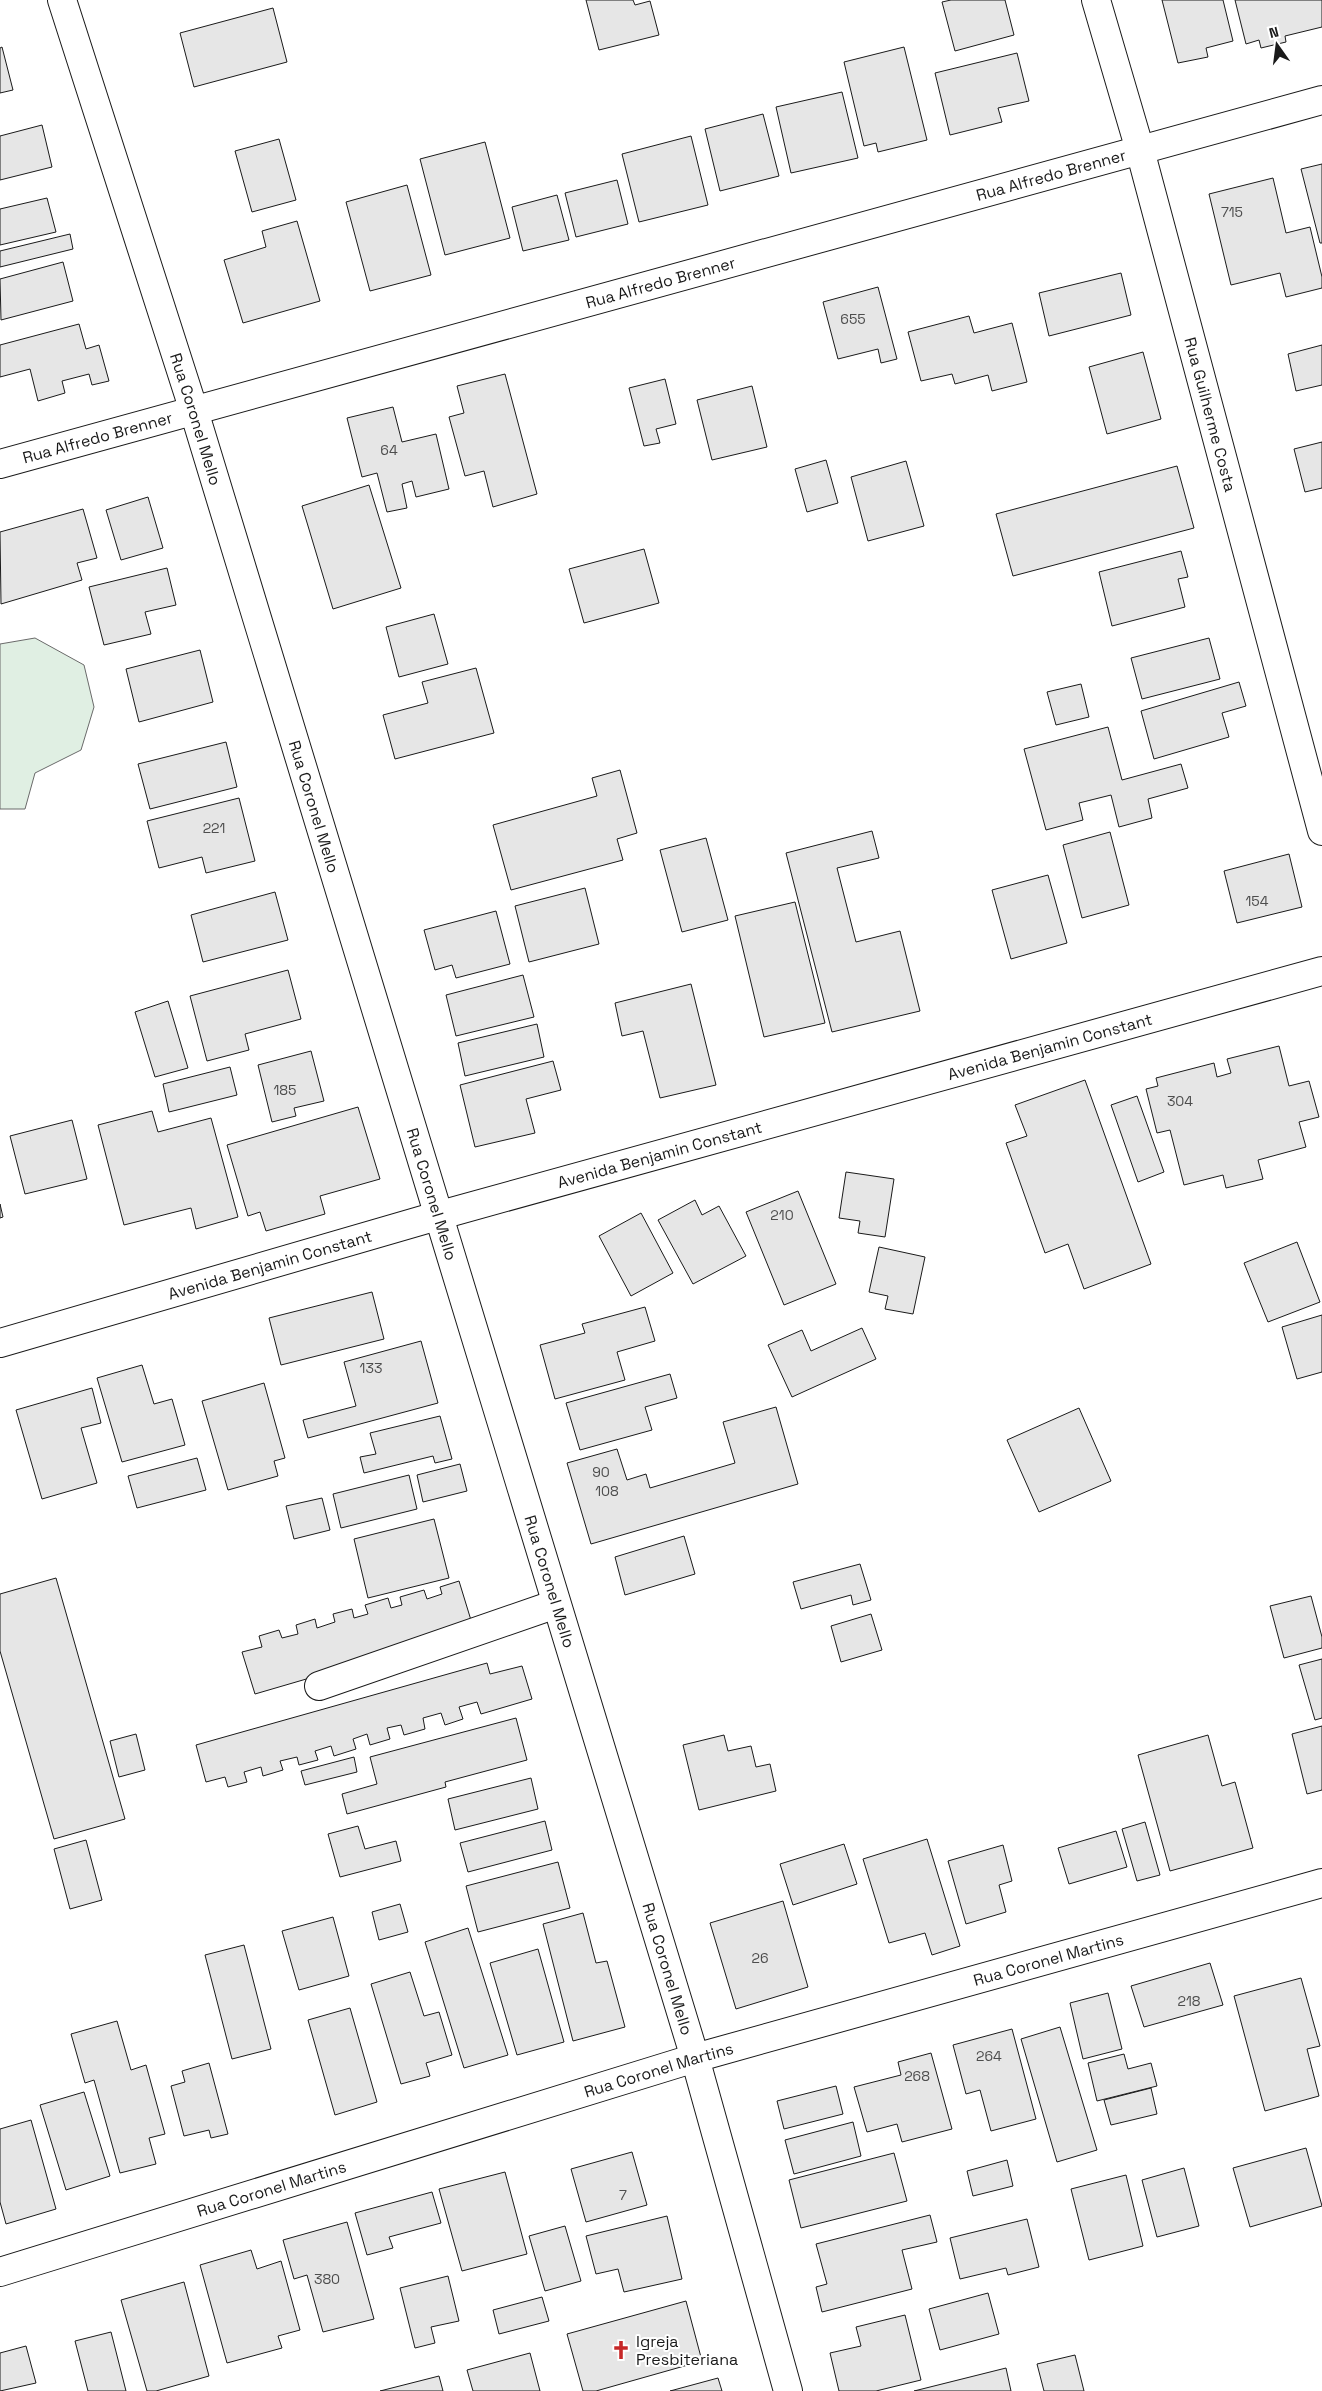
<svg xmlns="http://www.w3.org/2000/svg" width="1322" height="2391" font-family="'Space Grotesk',sans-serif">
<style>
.green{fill:#e0efe3;stroke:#6a6a6a}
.building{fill:#e6e6e6;stroke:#1a1a1a}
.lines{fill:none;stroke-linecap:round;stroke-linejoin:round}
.street-casing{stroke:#1a1a1a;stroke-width:30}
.street{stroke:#fff;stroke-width:28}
.labels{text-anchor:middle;stroke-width:4;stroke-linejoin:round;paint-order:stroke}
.number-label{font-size:14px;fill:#4d4d4d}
.street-label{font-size:16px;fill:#1a1a1a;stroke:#fff}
.poi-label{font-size:16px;fill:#1a1a1a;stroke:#fff;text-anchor:start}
</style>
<rect width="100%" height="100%" fill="#fff"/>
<!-- green -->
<path class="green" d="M35 638 84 665 94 707 81 750 35 773 25 809H0V644Z"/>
<!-- building -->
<path class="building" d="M586 0H633L635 5 650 1 659 35 599 50Z
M951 0H1005L1014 35 955 51 942 2Z
M1162 0H1223L1233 41 1206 48 1208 57 1178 63Z
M1235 0H1322V27L1285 36 1286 42 1261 48 1259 40 1246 44Z
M273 8 287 62 194 87 180 33Z
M2 47 13 90 0 93V48Z
M904 47 927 140 878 152 876 143 864 146 844 62Z
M1017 53 1029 101 998 108 1002 122 950 135 935 73Z
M842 92 858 158 791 173 776 107Z
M763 114 779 176 720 191 705 129Z
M42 125 52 167 0 180V136Z
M691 136 708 205 639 222 622 154Z
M279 139 296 200 252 212 235 151Z
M485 142 510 238 445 255 420 159Z
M1322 164V243H1320L1301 169Z
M1273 178 1286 233 1310 227 1322 277V288L1286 297 1280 273 1231 285 1209 194Z
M617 180 628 224 576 237 565 193Z
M407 185 431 275 370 291 346 202Z
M557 195 569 240 523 251 512 207Z
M47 198 56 232 0 245V209Z
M297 221 320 301 243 323 224 260 266 247 262 231Z
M70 234 73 249 0 267V251Z
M63 262 73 301 1 320 0 279Z
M1121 273 1131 315 1049 336 1039 293Z
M878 287 897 359 881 363 878 349 838 359 823 302Z
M969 316 974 333 1012 323 1027 382 992 391 988 375 955 384 952 374 921 381 908 332Z
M79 324 86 349 99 345 109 381 92 385 89 374 62 381 65 393 38 401 30 369 0 377V345Z
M1322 345V385L1296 391 1288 354Z
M1143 352 1161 419 1107 434 1089 367Z
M505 374 537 494 493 507 484 471 465 476 449 417 464 413 457 386Z
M665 379 676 424 656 429 660 443 644 446 629 388Z
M752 386 767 447 712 460 697 400Z
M393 407 402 442 436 434 449 489 416 497 412 481 402 484 407 508 387 512 377 473 362 477 347 418Z
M1322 442V488L1305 492 1294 449Z
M826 460 838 503 807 512 795 469Z
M906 461 924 526 868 541 851 477Z
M1177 466 1194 528 1013 576 996 514Z
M369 485 401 588 333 609 302 506Z
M148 497 163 548 121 560 106 510Z
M83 509 97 558 77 563 82 580 1 604 0 532Z
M644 549 659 603 584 623 569 569Z
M1181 551 1188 577 1178 579 1185 607 1112 626 1099 572Z
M167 568 176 605 145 612 151 634 104 645 89 587Z
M434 614 448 664 399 677 386 627Z
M1209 638 1220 679 1142 699 1131 658Z
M200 650 213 702 139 722 126 669Z
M476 668 494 733 395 759 383 715 428 703 422 682Z
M1239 682 1246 706 1222 713 1229 737 1154 759 1141 711Z
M1081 684 1089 717 1056 725 1047 692Z
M1108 727 1122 780 1181 764 1188 788 1148 799 1152 818 1119 827 1111 795 1079 803 1083 820 1046 830 1024 749Z
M226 742 237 787 150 809 138 764Z
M620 770 637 833 617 839 623 860 511 890 493 825 597 796 592 778Z
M239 798 255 861 206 873 202 857 159 868 147 821Z
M872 831 879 858 837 868 856 942 900 931 920 1011 832 1032 786 853Z
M1110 832 1129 905 1082 918 1063 845Z
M706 838 728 920 682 932 660 850Z
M1289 854 1302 907 1237 923 1224 871Z
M1048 875 1067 943 1011 959 992 890Z
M585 888 599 944 529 962 515 906Z
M275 892 288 940 203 962 191 915Z
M795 902 825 1023 764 1037 735 916Z
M496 911 510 964 456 978 452 965 435 970 424 930Z
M288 970 301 1019 245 1034 249 1050 207 1061 190 996Z
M523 975 534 1017 456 1036 446 995Z
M691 984 716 1085 660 1098 643 1031 622 1036 615 1003Z
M168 1001 188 1068 155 1077 135 1012Z
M537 1024 544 1057 465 1076 458 1043Z
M1279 1046 1289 1086 1309 1081 1319 1117 1299 1122 1306 1147 1258 1160 1263 1179 1226 1188 1223 1175 1184 1185 1170 1130 1157 1133 1146 1089 1158 1086 1156 1078 1214 1063 1217 1077 1231 1073 1227 1059Z
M311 1051 324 1101 294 1108 296 1116 272 1122 258 1065Z
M553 1061 561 1090 526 1099 535 1133 475 1147 460 1085Z
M230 1067 237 1095 169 1112 163 1084Z
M1085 1080 1151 1264 1084 1289 1068 1244 1045 1253 1006 1143 1027 1136 1015 1105Z
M1137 1096 1164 1172 1138 1182 1111 1105Z
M358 1107 380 1179 320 1196 325 1214 266 1231 260 1212 248 1216 227 1145Z
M152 1111 158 1132 211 1118 238 1217 196 1229 191 1208 124 1225 98 1125Z
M72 1120 87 1179 25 1194 10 1136Z
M846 1172 894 1179 885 1237 858 1233 860 1221 839 1218Z
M798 1191 836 1284 784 1305 746 1212Z
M695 1200 702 1215 719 1206 746 1256 693 1284 658 1220Z
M0 1204 3 1217 0 1218Z
M641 1213 673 1273 631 1296 599 1236Z
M1297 1242 1320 1302 1268 1322 1244 1263Z
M879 1247 925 1257 913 1314 885 1309 888 1296 869 1292Z
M372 1292 384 1339 281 1365 269 1318Z
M645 1307 655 1341 617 1352 625 1380 555 1399 540 1345 585 1333 582 1324Z
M1322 1315V1372L1297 1379 1282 1327Z
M862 1328 876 1359 792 1397 768 1345 802 1330 811 1351Z
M421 1341 438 1403 308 1438 303 1420 356 1406 344 1362Z
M142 1365 154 1404 172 1399 185 1445 122 1462 97 1378Z
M670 1374 677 1398 645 1407 652 1430 580 1450 566 1403Z
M264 1383 285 1458 274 1461 278 1476 228 1490 202 1401Z
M92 1388 101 1423 81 1428 97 1483 42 1499 16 1410Z
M776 1407 798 1484 591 1544 567 1463 617 1449 627 1480 646 1474 650 1488 735 1463 723 1422Z
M1079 1408 1111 1481 1039 1512 1007 1440Z
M440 1416 452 1459 435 1463 433 1456 364 1473 360 1457 376 1454 370 1433Z
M197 1458 206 1490 137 1508 128 1476Z
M460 1464 467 1491 423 1502 417 1475Z
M409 1475 417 1509 341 1528 333 1494Z
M322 1498 330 1530 294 1539 286 1506Z
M434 1519 449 1578 368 1598 354 1539Z
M684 1536 695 1574 625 1595 615 1557Z
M860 1564 871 1600 853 1605 851 1595 801 1609 793 1582Z
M56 1578 125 1819 54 1839 0 1651V1594Z
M459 1581 474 1630 255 1694 242 1652 262 1647 259 1636 279 1630 282 1638 298 1634 296 1625 315 1619 317 1628 335 1622 333 1614 352 1609 354 1618 368 1614 365 1605 388 1598 391 1608 402 1605 400 1597 424 1590 427 1599 442 1594 440 1587Z
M1311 1596 1322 1637V1648L1284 1658 1270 1606Z
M871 1614 882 1650 841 1662 831 1626Z
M1322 1659V1718L1315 1720 1299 1665Z
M487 1663 490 1674 522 1666 532 1699 481 1714 477 1702 459 1707 463 1719 445 1725 441 1713 423 1718 425 1729 404 1735 401 1725 387 1728 390 1739 370 1745 367 1734 353 1739 356 1749 334 1756 331 1746 315 1751 318 1760 299 1765 297 1757 280 1761 283 1770 263 1776 261 1767 244 1772 247 1782 228 1787 225 1777 206 1782 196 1745Z
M516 1718 527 1760 445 1782 446 1787 347 1814 342 1794 377 1784 370 1757Z
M1322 1726V1790L1307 1794 1292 1734Z
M136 1734 145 1770 119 1777 110 1741Z
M724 1735 728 1751 751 1746 756 1767 770 1764 776 1791 699 1810 683 1745Z
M1208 1735 1222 1786 1235 1782 1253 1848 1170 1871 1138 1755Z
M354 1757 357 1772 305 1785 301 1771Z
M531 1778 538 1809 455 1830 448 1799Z
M545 1821 552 1850 468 1872 460 1843Z
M1145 1822 1160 1875 1137 1881 1122 1829Z
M358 1826 365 1849 396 1841 401 1861 340 1877 328 1834Z
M1116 1831 1127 1867 1069 1884 1058 1848Z
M927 1839 960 1946 932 1955 925 1933 889 1943 863 1859Z
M86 1840 102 1900 70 1909 54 1849Z
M844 1844 857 1884 793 1905 780 1864Z
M1003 1845 1012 1881 999 1885 1006 1912 966 1924 948 1861Z
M558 1862 570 1908 478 1932 466 1886Z
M783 1901 808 1987 736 2009 710 1923Z
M400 1904 408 1932 379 1940 372 1912Z
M583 1913 596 1963 607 1961 625 2027 573 2041 543 1924Z
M333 1917 349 1976 299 1990 282 1931Z
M468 1928 508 2055 464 2068 425 1942Z
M244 1945 271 2049 232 2059 205 1955Z
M538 1949 564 2042 517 2055 490 1963Z
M1210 1963 1223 2005 1144 2027 1131 1986Z
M410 1972 424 2016 439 2012 452 2055 426 2063 430 2076 401 2084 371 1984Z
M1301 1978 1320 2046 1307 2049 1319 2096 1265 2111 1234 1996Z
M1108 1993 1122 2049 1083 2059 1070 2003Z
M350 2008 377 2102 335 2115 308 2020Z
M117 2021 131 2070 146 2065 165 2134 149 2138 156 2164 120 2173 94 2080 85 2083 71 2034Z
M1060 2027 1097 2150 1057 2162 1021 2039Z
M1012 2029 1036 2119 991 2131 980 2090 966 2094 953 2045Z
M931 2053 952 2129 902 2142 897 2124 867 2132 854 2087 901 2075 898 2062Z
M1124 2054 1128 2069 1151 2063 1157 2086 1097 2101 1088 2063Z
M209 2063 228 2134 211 2138 209 2130 184 2136 171 2086 185 2082 182 2071Z
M836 2086 843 2114 784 2129 777 2101Z
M1151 2088 1157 2114 1111 2125 1104 2100Z
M84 2092 110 2176 66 2190 40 2105Z
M31 2120 56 2209 6 2224 0 2202V2129Z
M853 2122 861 2156 794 2174 785 2140Z
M1306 2148 1322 2206 1250 2227 1233 2168Z
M632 2152 647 2205 586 2222 571 2169Z
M894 2153 907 2201 801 2228 789 2180Z
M1007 2160 1013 2186 973 2196 967 2171Z
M1184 2168 1199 2226 1157 2237 1142 2180Z
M505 2172 527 2254 462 2271 439 2189Z
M1126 2175 1143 2246 1089 2260 1071 2189Z
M432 2192 441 2223 389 2237 393 2248 367 2255 355 2213Z
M930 2215 937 2242 902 2250 912 2289 822 2312 816 2287 827 2284 816 2244Z
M667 2216 682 2279 624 2292 618 2269 596 2274 586 2236Z
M1027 2219 1039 2267 1008 2275 1006 2268 960 2279 950 2238Z
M347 2222 374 2319 323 2332 307 2275 294 2279 283 2240Z
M565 2226 581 2281 545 2291 529 2236Z
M251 2250 257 2269 281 2261 300 2330 278 2336 282 2348 227 2363 200 2265Z
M448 2276 459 2321 431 2327 435 2343 415 2348 400 2288Z
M184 2282 209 2376 156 2391H147L121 2300Z
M988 2293 999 2334 940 2350 929 2309Z
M542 2297 549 2321 499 2334 493 2310Z
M686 2301 702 2361 596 2391H583L567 2334Z
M905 2315 921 2380 876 2391H839L830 2353 861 2346 856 2327Z
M111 2332 126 2391H88L75 2341Z
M26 2346 36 2383 0 2391V2353Z
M530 2353 540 2391H473L467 2370Z
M1075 2355 1084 2391H1044L1037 2364Z
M1006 2368 1011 2391H914Z
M439 2376 443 2391H380Z
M718 2378 722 2391H670Z"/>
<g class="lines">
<!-- street casing -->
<g class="street-casing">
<g id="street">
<path id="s1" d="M62 0 194 411 695 2058 788 2391"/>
<path id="s2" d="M1096 0 1140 150 1322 831"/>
<path id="s3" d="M0 464 1322 100"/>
<path id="s4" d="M0 1343 437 1216 1322 971"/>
<path d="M319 1686 556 1604"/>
<path id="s5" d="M0 2272 695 2058 1322 1883"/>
</g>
</g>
<!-- street -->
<use href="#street" class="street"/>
</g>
<!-- icons -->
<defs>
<g id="church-bare" transform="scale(1.5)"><path d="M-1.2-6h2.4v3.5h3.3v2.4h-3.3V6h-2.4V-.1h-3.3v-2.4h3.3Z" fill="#c62828" stroke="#fff" stroke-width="2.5" paint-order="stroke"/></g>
</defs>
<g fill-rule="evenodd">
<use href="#church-bare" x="621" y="2350"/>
</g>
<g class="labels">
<!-- number labels -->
<g class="number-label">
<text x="1232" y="217">715</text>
<text x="853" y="324">655</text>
<text x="389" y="455">64</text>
<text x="214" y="833">221</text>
<text x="1257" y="906">154</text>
<text x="285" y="1095">185</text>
<text x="1180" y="1106">304</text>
<text x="782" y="1220">210</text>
<text x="371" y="1373">133</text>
<text x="601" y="1477">90</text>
<text x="607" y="1496">108</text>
<text x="760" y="1963">26</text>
<text x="1189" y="2006">218</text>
<text x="989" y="2061">264</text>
<text x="917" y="2081">268</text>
<text x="623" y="2200">7</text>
<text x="327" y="2284">380</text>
</g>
<!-- street labels -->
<g class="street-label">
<text dy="6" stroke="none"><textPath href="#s3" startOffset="1090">Rua Alfredo Brenner</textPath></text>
<text dy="6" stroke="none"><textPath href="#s3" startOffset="685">Rua Alfredo Brenner</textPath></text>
<text dy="6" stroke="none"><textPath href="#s2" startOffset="430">Rua Guilherme Costa</textPath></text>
<text dy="6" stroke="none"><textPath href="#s1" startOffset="440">Rua Coronel Mello</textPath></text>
<text dy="6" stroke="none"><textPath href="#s3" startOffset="101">Rua Alfredo Brenner</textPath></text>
<text dy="6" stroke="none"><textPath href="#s1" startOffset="845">Rua Coronel Mello</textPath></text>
<text dy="6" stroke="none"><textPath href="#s4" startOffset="1091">Avenida Benjamin Constant</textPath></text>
<text dy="6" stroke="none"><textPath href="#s4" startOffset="686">Avenida Benjamin Constant</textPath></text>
<text dy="6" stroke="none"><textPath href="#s1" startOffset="1250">Rua Coronel Mello</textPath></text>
<text dy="6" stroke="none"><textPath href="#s4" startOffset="281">Avenida Benjamin Constant</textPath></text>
<text dy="6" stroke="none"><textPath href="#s1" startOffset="1655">Rua Coronel Mello</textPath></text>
<text dy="6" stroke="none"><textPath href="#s5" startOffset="1094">Rua Coronel Martins</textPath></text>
<text dy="6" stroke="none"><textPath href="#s1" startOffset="2060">Rua Coronel Mello</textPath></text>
<text dy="6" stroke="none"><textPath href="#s5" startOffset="689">Rua Coronel Martins</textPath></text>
<text dy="6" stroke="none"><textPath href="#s5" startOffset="284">Rua Coronel Martins</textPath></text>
</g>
<!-- poi labels -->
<g class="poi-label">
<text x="636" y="2347">Igreja<tspan x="636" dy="18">Presbiteriana</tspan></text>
</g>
</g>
<!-- north arrow -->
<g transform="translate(1277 45) rotate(346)" stroke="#ffffff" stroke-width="4" paint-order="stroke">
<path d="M0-4L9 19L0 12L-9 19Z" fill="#1a1a1a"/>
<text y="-8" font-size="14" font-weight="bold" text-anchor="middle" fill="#1a1a1a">N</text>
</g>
</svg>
